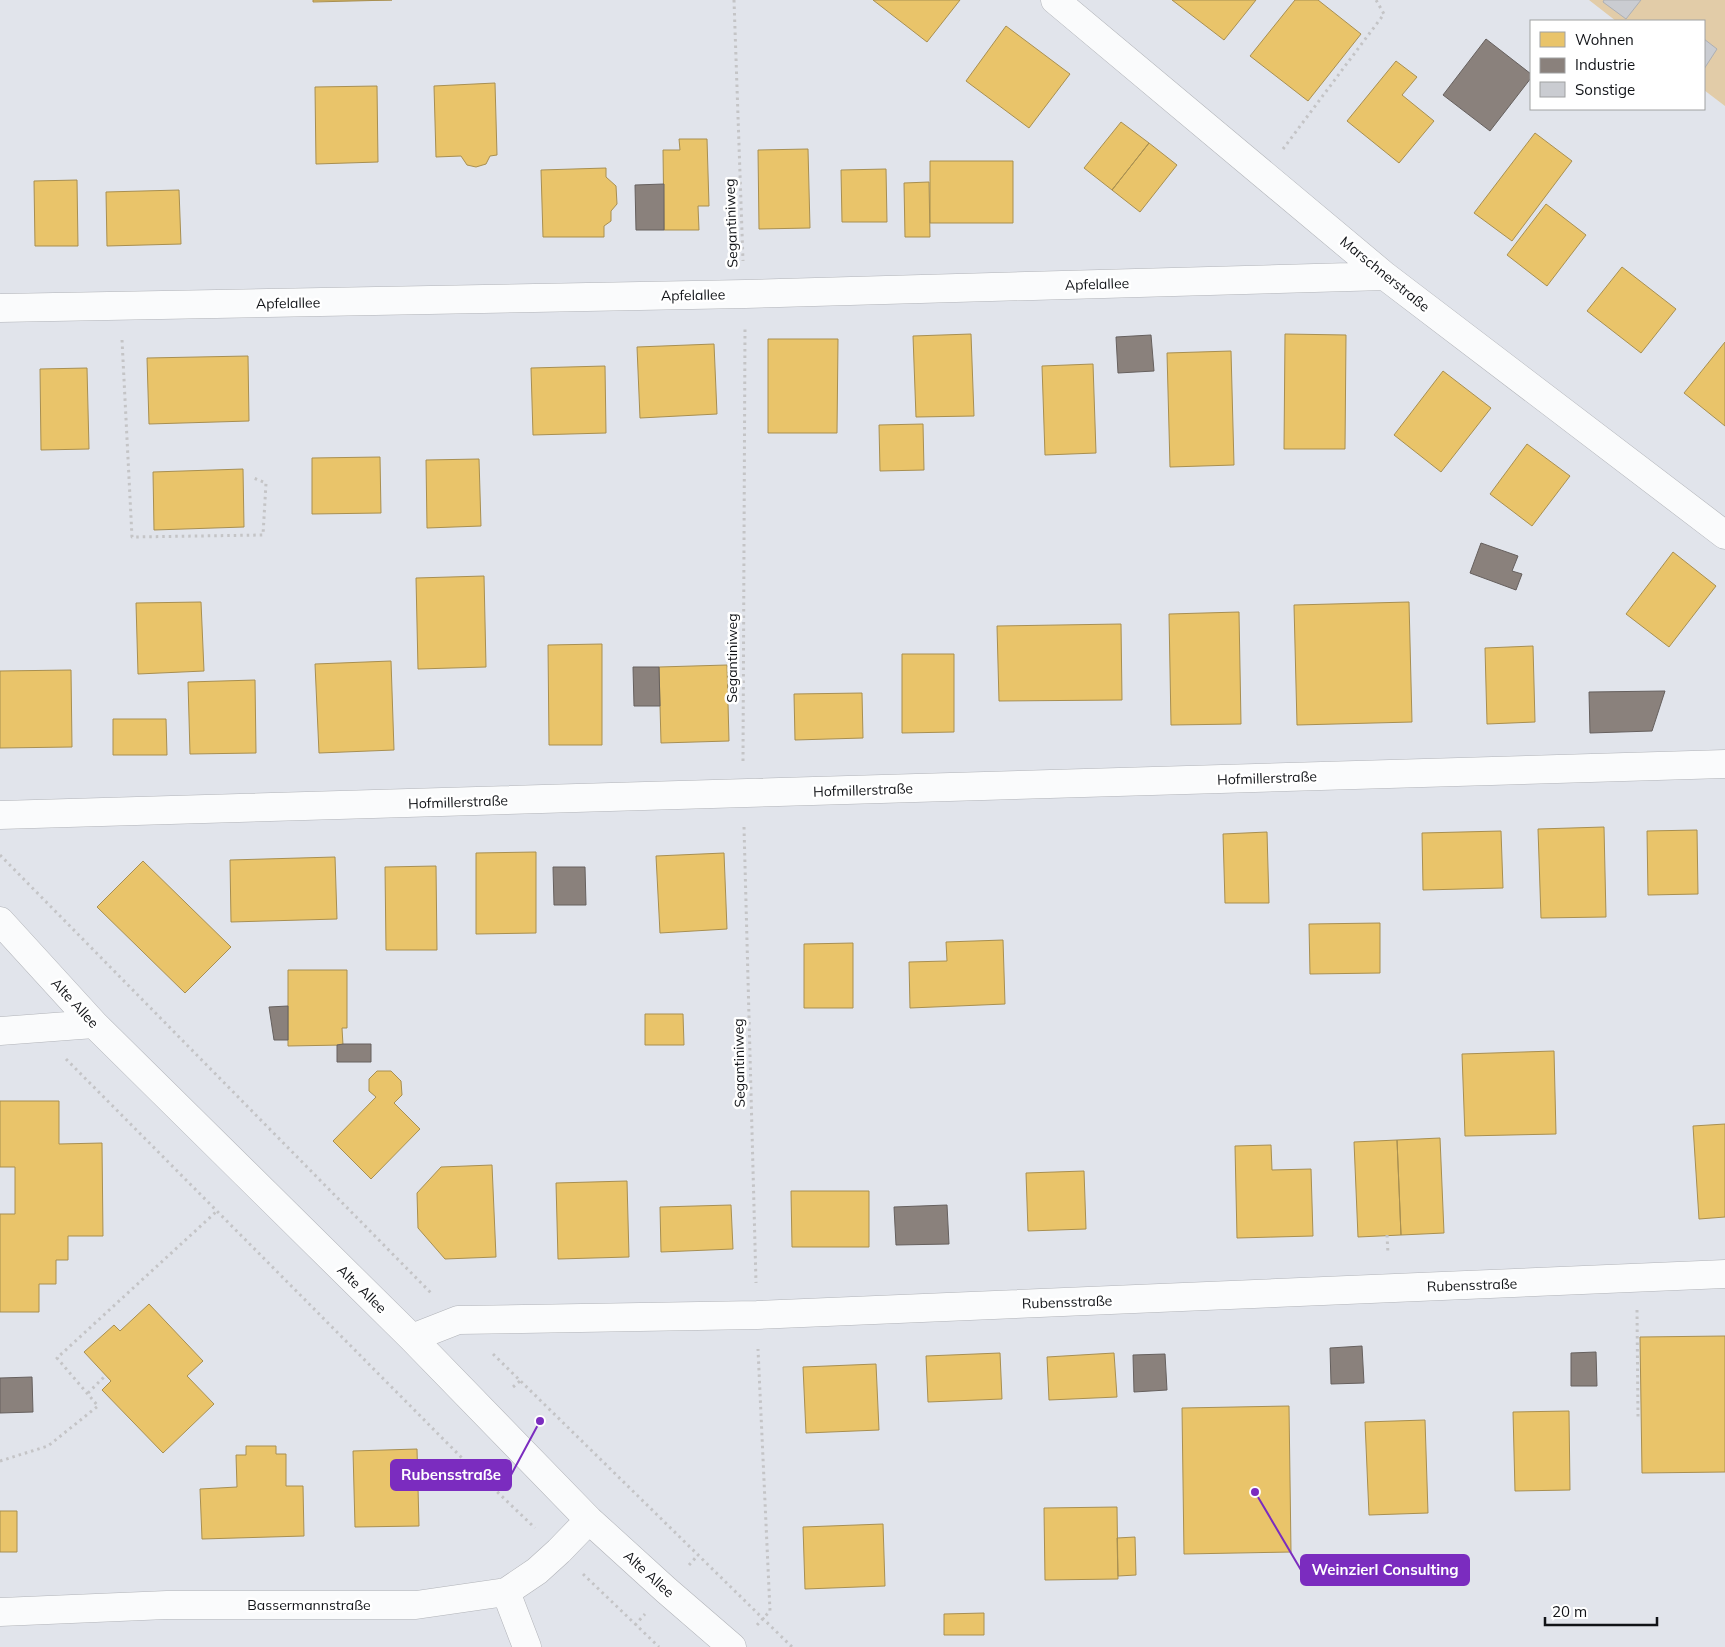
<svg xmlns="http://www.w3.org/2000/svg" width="1725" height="1647" font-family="Mulish,sans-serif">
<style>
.green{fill:#e2cca8}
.homes{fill:#e9c46a;stroke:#a88f51}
.industry{fill:#8a817c;stroke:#66605e}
.building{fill:#caccd1;stroke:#adafb4}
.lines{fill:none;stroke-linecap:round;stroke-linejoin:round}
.minor-casing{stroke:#b1b3b8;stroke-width:29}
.path{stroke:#c4c4c6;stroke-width:3;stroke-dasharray:2.5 4;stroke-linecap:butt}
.minor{stroke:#fafbfc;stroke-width:28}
.labels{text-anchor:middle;stroke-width:5;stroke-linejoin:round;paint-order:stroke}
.street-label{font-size:14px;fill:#111317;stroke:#fff}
.leader{fill:none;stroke:#7b2cbf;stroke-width:2}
.callout-dot{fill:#7b2cbf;stroke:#fff;stroke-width:2}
.callout{fill:#7b2cbf;stroke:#7b2cbf;stroke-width:2}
.callout-label{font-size:15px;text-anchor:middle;font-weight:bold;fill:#fff}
</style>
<rect width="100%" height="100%" fill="#e1e4eb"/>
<!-- green -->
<path class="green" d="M1589 0H1725V106L1704 90V21H1616Z"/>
<!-- homes -->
<path class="homes" d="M313 0H392L313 2Z
M873 0H960L927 42Z
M1172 0H1256L1224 40Z
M1295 0H1318L1361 34 1308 101 1250 56Z
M1006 26 1070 74 1029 128 966 81Z
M1396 61 1417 77 1402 95 1434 121 1399 163 1347 121Z
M495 83 497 155 490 156 486 164 476 167 467 165 461 156 436 157 434 86Z
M377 86 378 162 316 164 315 87Z
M1121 122 1149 143 1112 190 1084 168Z
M1535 133 1572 161 1512 241 1474 213Z
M679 139H707L709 206H698L699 230H664L663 150H680Z
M1149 143 1177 165 1140 212 1112 190Z
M808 149 810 228 759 229 758 150Z
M930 161H1013V223H930Z
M606 168V177L616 186 617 204 611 211V221L604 226V237H543L541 170Z
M886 169 887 222H842L841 170Z
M77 180 78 246H35L34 181Z
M929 182 930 237H905L904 183Z
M179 190 181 244 107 246 106 192Z
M1546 204 1586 235 1547 286 1507 255Z
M1622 267 1676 309 1641 353 1587 311Z
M971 334 974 416 916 417 913 336Z
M1285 334 1346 335 1345 449H1284Z
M768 339H838L837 433H768Z
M1725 342V426L1684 393Z
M714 344 717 414 640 418 637 347Z
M1231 351 1234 465 1170 467 1167 353Z
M248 356 249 421 149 424 147 358Z
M1093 364 1096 453 1045 455 1042 366Z
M605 366 606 433 533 435 531 368Z
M87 368 89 449 41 450 40 369Z
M1443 371 1491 408 1441 472 1394 435Z
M923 424 924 470 880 471 879 425Z
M1527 444 1570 476 1532 526 1490 494Z
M380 457 381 513 312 514V458Z
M479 459 481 526 427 528 426 460Z
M243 469 244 527 154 530 153 472Z
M1673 552 1716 586 1669 647 1626 614Z
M484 576 486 667 418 669 416 578Z
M201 602 204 671 138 674 136 603Z
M1409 602 1412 722 1297 725 1294 605Z
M1239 612 1241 724 1171 725 1169 614Z
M1121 624 1122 700 999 701 997 626Z
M602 644V745H549L548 645Z
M1533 646 1535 722 1487 724 1485 648Z
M902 654H954V732L902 733Z
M391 661 394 750 319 753 315 664Z
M727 665 729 741 661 743 659 667Z
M71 670 72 747 0 748V671Z
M255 680 256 753 190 754 188 682Z
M862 693 863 738 795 740 794 694Z
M113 719H166L167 755H113Z
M1604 827 1606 917 1541 918 1538 829Z
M1697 830 1698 894 1648 895 1647 831Z
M1501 831 1503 888 1423 890 1422 833Z
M1267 832 1269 903H1225L1223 834Z
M536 852V933L476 934V853Z
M724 853 727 929 660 933 656 856Z
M335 857 337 919 231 922 230 860Z
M143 861 231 947 185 993 97 907Z
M436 866 437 950H386L385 867Z
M1380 923V973L1310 974 1309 924Z
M1003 940 1005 1004 910 1008 909 962 947 961 946 942Z
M853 943V1008H804V944Z
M288 970H347V1028H342L343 1045 288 1046Z
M645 1014H683L684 1045H645Z
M1554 1051 1556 1134 1465 1136 1462 1054Z
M377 1071H391L401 1081 402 1095 394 1103 420 1129 371 1179 333 1141 376 1097 369 1091V1079Z
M0 1101H59V1144L102 1143 103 1236H68V1260H56V1284H39V1312H0V1214H15V1167H0Z
M1725 1124V1217L1699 1219 1693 1126Z
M1440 1138 1444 1233 1401 1235 1397 1140Z
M1397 1140 1401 1235 1358 1237 1354 1142Z
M1271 1145 1272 1170 1311 1169 1313 1236 1237 1238 1235 1146Z
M492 1165 496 1257 445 1259 418 1228 417 1193 441 1167Z
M1084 1171 1086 1229 1028 1231 1026 1173Z
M627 1181 629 1257 558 1259 556 1183Z
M791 1191H869V1247H792Z
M731 1205 733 1249 661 1252 660 1207Z
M149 1304 203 1361 187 1376 214 1404 163 1453 102 1390 111 1381 84 1352 114 1325 120 1331Z
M1725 1336V1472L1642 1473 1640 1337Z
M1000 1353 1002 1399 928 1402 926 1356Z
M1114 1353 1117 1397 1049 1400 1047 1357Z
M876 1364 879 1430 806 1433 803 1367Z
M1289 1406 1291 1552 1184 1554 1182 1408Z
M1569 1411 1570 1490 1515 1491 1513 1412Z
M1425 1420 1428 1513 1369 1515 1365 1422Z
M246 1446H276V1454H286V1486H303L304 1536 202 1539 200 1489 237 1487 236 1455H246Z
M417 1449 419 1526 355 1527 353 1451Z
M1117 1507 1118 1579 1045 1580 1044 1508Z
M0 1511H17V1552H0Z
M883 1524 885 1586 805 1589 803 1527Z
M1135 1537 1136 1575 1118 1576 1117 1538Z
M984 1613V1635H944V1614Z"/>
<!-- industry -->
<path class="industry" d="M1486 39 1531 74V78L1490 131 1443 95Z
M664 184V230H636L635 185Z
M1151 335 1154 371 1118 373 1116 337Z
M1481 543 1518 556 1512 571 1522 574 1516 590 1470 573Z
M633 667H659L660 706H634Z
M1665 691 1652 731 1590 733 1589 692Z
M553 867H585L586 905H554Z
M288 1006V1040H274L269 1007Z
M343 1044H371V1062H337V1045Z
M947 1205 949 1244 896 1245 894 1207Z
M1362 1346 1364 1383 1331 1384 1330 1348Z
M1596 1352 1597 1386H1571V1353Z
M1165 1354 1167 1390 1134 1392 1133 1355Z
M32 1377 33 1412 0 1413V1378Z"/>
<!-- building -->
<path class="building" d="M1604 0H1641L1626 19 1603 2Z
M1704 39 1717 49 1704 69Z"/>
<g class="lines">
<!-- minor casing -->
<g class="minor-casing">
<path id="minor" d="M1055 0 1385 276 1725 535
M0 308 745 294 1385 276
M0 815 1725 764
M0 921 94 1024 412 1338 589 1520 666 1590 732 1647
M0 1031 94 1024
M412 1338 458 1320 757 1315 1725 1274
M506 1592 527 1647
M0 1612 167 1605H416L506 1592 537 1571 559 1551 589 1520"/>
</g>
<!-- path -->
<path class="path" d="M734 0 743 261
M1283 149 1384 14 1376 0
M122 340 132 537 263 535 266 483 251 477
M743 761 745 327
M744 827 756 1283
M0 855 433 1295
M66 1059 464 1460 535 1528
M1387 1235 1388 1254
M1637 1310 1638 1417
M493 1354 792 1647
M513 1387 520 1381
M88 1393 106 1375
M0 1461 48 1446 98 1406 57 1358 217 1211
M689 1565 698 1555
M583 1574 659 1647
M635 1625 645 1614
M757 1625 770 1611 758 1349"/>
<!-- minor -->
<use href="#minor" class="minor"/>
</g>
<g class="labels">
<!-- street labels -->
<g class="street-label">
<text transform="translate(731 223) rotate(-92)" y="5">Segantiniweg</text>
<text transform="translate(1385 274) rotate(39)" y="5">Marschnerstraße</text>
<text transform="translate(1097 284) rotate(-2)" y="5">Apfelallee</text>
<text transform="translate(693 295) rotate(-1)" y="5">Apfelallee</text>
<text transform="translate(288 303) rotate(-1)" y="5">Apfelallee</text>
<text transform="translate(732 658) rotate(-90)" y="5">Segantiniweg</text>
<text transform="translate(1267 778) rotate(-2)" y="5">Hofmillerstraße</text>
<text transform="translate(863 790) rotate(-2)" y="5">Hofmillerstraße</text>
<text transform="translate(458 802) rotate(-2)" y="5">Hofmillerstraße</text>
<text transform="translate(75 1003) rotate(47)" y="5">Alte Allee</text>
<text transform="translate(739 1063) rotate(-91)" y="5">Segantiniweg</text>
<text transform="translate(1472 1285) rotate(-2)" y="5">Rubensstraße</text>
<text transform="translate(362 1289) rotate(44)" y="5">Alte Allee</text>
<text transform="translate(1067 1302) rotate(-2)" y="5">Rubensstraße</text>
<text transform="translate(649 1574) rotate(42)" y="5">Alte Allee</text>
<text x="309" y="1610">Bassermannstraße</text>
</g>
</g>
<!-- callouts -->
<path class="leader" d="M540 1421L511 1475M1255 1492L1301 1570"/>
<g class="callout-dot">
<circle cx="540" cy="1421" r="5"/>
<circle cx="1255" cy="1492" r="5"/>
</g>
<g class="callout">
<rect x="391" y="1460" width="120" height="30" rx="5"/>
<rect x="1301" y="1555" width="168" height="30" rx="5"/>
</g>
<g class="callout-label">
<text x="451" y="1480">Rubensstraße</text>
<text x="1385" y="1575">Weinzierl Consulting</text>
</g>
<!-- legend -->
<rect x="1530" y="20" width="175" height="90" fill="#ffffff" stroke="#a0a1a2"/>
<rect x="1540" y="32" width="25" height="15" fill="#e9c46a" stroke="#a0a1a2"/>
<text x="1575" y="45" font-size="15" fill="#111317">Wohnen</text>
<rect x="1540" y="58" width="25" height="15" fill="#8a817c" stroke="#a0a1a2"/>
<text x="1575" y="70" font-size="15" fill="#111317">Industrie</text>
<rect x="1540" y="82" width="25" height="15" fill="#caccd1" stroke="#a0a1a2"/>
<text x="1575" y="95" font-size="15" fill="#111317">Sonstige</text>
<!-- scale -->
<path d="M1545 1617v8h112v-8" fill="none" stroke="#111317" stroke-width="2.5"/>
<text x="1552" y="1617" font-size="15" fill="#111317" stroke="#ffffff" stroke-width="4" paint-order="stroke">20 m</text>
</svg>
